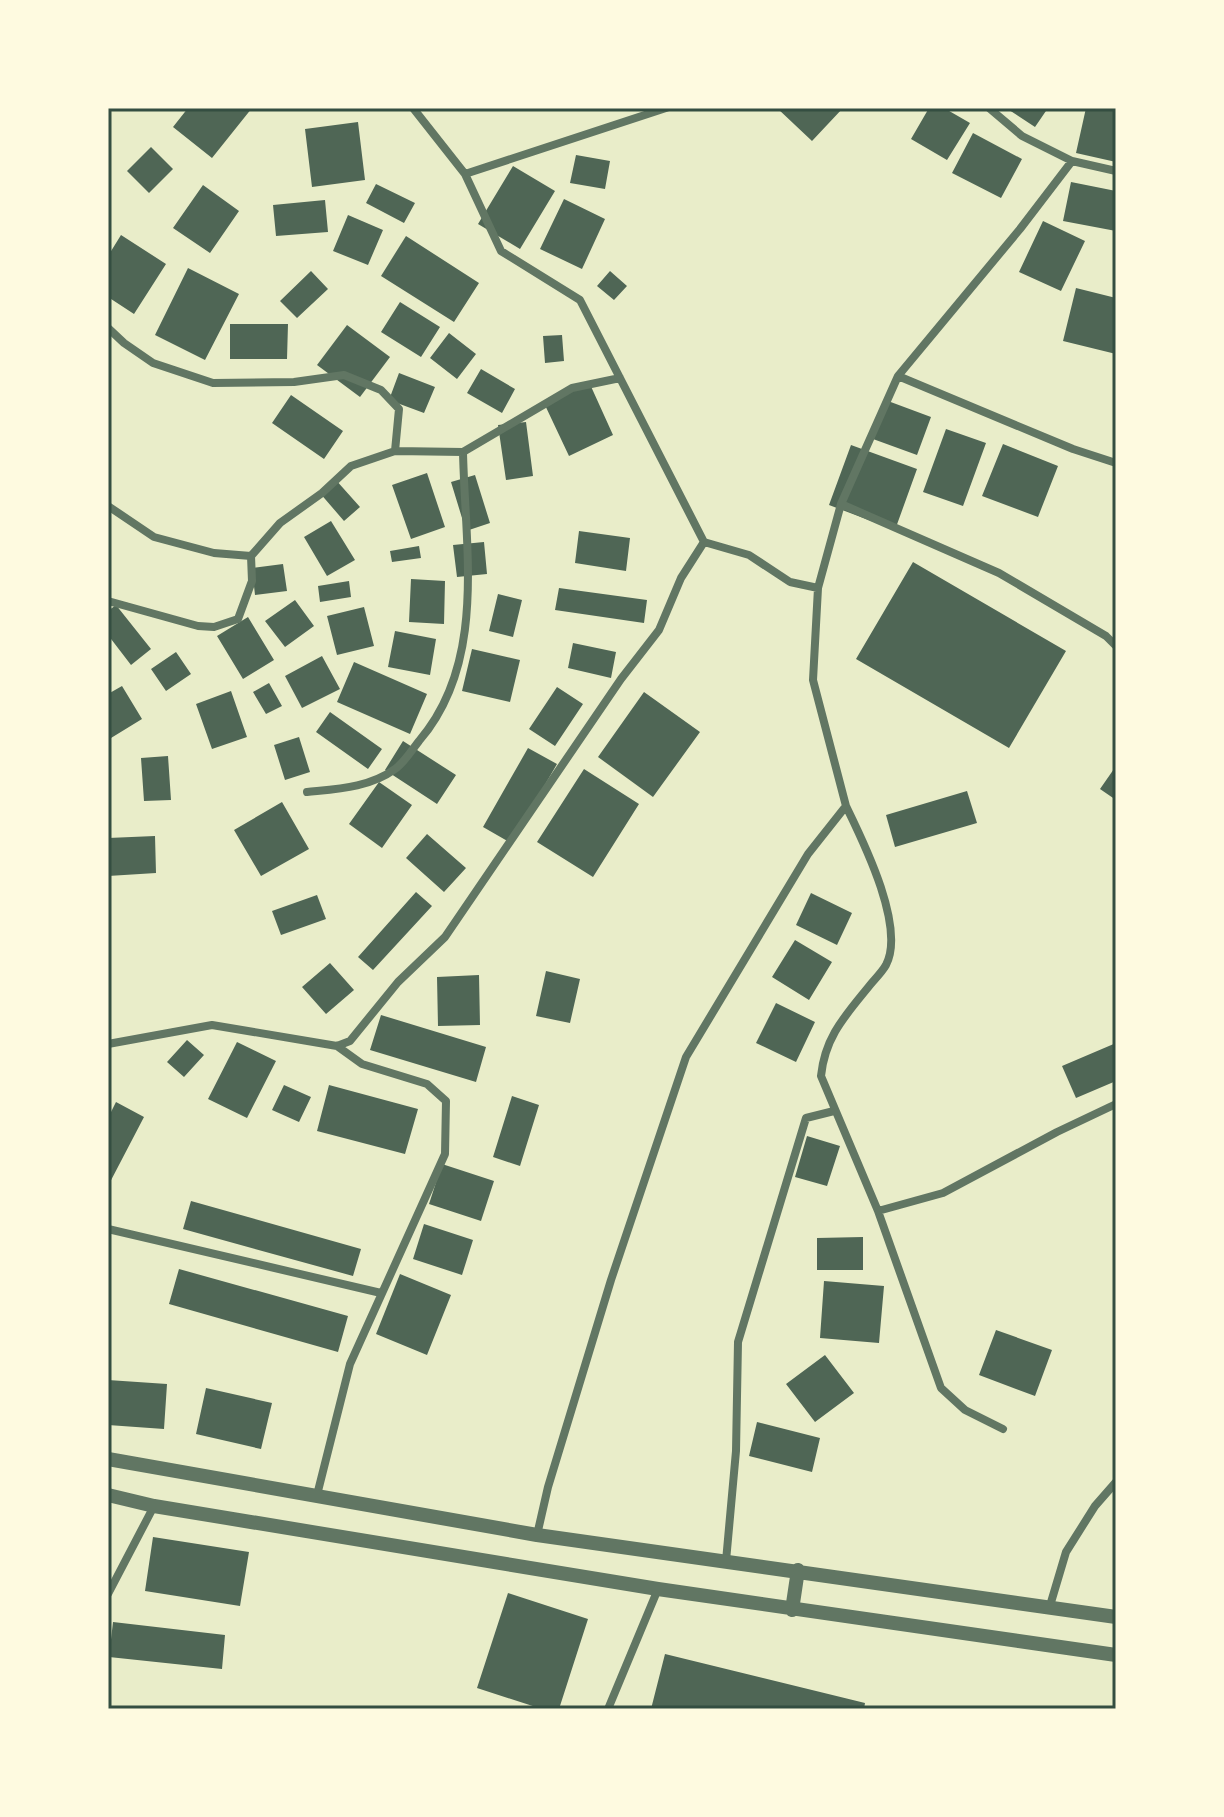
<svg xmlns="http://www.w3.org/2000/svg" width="1224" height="1817" font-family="'DM Sans',sans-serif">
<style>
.building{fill:#4f6655}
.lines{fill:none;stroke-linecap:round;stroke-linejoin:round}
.minor{stroke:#617663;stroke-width:8}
.tertiary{stroke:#617663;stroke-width:14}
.neatline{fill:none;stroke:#344e41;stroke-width:3}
</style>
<rect width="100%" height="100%" fill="#e9edc9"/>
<!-- building -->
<path class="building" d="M188 108H252L212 158 173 127Z
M777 108H843L812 141Z
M929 108H944L970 123 947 160 911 139Z
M1006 108H1048L1035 127Z
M1086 108H1116V162L1076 153Z
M358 122 365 180 312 187 305 129Z
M973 133 1022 159 1001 198 952 173Z
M151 147 173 169 149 193 127 171Z
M576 155 610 161 605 189 570 183Z
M513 166 555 191 520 249 478 224Z
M1071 182 1116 191V231L1063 221Z
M376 184 415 203 404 223 366 203Z
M203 185 239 211 210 253 173 228Z
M564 199 605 219 582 269 540 249Z
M325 200 328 232 276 236 273 205Z
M348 215 383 230 368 265 333 251Z
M1043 221 1085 241 1061 291 1019 272Z
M121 235 166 264 134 314 108 297V256Z
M406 236 479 283 454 322 381 276Z
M188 268 239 294 205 360 155 335Z
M311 271 328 289 297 318 280 301Z
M610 271 627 286 614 300 597 286Z
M1076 288 1116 298V354L1063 341Z
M400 302 440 327 421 357 381 332Z
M230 324H288L287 359H230Z
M347 325 390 357 360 397 317 365Z
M449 333 476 354 457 379 430 358Z
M562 335 564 361 545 363 543 336Z
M481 369 515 389 502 413 467 393Z
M399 373 435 387 424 413 389 400Z
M589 382 613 435 569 456 544 403Z
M291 395 343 431 324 459 272 423Z
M888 401 931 417 917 455 873 439Z
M526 422 533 476 506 480 498 425Z
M946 429 986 443 963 506 923 492Z
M1003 444 1058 466 1038 517 982 496Z
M851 445 917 469 895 530 829 505Z
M427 473 445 527 411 539 392 485Z
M475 475 490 523 466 531 451 482Z
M335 479 360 507 344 521 319 492Z
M331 521 355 560 327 576 304 537Z
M579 531 630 538 626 571 575 563Z
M484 542 487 574 457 577 453 545Z
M419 546 421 558 392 562 390 551Z
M913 562 1066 651 1009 748 856 659Z
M283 564 287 591 255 595 252 568Z
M411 579 445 581 444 624 409 622Z
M349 581 351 597 320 602 318 586Z
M559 588 647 600 644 623 555 610Z
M498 594 522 600 513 637 489 631Z
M295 600 314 626 285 647 265 621Z
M116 605 151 649 131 665 108 635V611Z
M364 607 374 646 337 655 327 616Z
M248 617 274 660 243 679 217 636Z
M395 631 436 639 430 675 388 667Z
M573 643 616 652 611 678 568 668Z
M472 649 520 660 510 702 462 691Z
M176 652 191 674 166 691 151 669Z
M322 656 340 689 302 708 285 676Z
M354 662 427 694 410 734 337 702Z
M269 683 282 706 266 714 253 692Z
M122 686 142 719 111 738 108 732V694Z
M557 687 583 704 555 746 529 729Z
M231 691 247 737 212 749 196 704Z
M644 692 700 732 653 797 598 757Z
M330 712 382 749 368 769 316 732Z
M299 737 310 772 285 780 274 745Z
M403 741 456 775 437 804 385 770Z
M528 748 557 764 511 843 483 827Z
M168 756 171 800 144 801 141 758Z
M1116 766V800L1100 789Z
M584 769 639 804 593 877 537 842Z
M379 782 412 805 382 848 349 824Z
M967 791 977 823 895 847 886 815Z
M282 802 309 849 261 876 234 830Z
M427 834 466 868 444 892 406 858Z
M155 836 156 873 108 876V838Z
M416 892 432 906 373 970 358 957Z
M811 893 852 913 837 945 796 925Z
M317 895 326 919 281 935 272 911Z
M795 940 832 962 809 1000 772 977Z
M330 963 354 990 326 1014 302 987Z
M546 971 580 979 570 1023 536 1016Z
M479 975 480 1025 438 1026 437 977Z
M776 1003 815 1022 796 1062 756 1043Z
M381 1015 486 1047 476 1082 370 1050Z
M187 1040 204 1055 184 1077 167 1062Z
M237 1042 276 1061 247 1118 208 1099Z
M1116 1043V1081L1076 1098 1062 1066Z
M284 1085 311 1097 299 1122 272 1110Z
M329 1085 418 1109 405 1154 317 1131Z
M512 1096 539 1105 520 1166 493 1157Z
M116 1102 144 1117 108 1186V1118Z
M807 1136 840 1146 827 1186 795 1177Z
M442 1164 494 1181 481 1221 429 1204Z
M191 1201 361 1249 353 1276 183 1229Z
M424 1224 473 1240 462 1275 413 1259Z
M863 1237V1270H817V1238Z
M179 1269 348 1316 338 1352 169 1304Z
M400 1274 451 1295 427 1355 376 1334Z
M824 1281 884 1286 879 1343 820 1338Z
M996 1330 1052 1350 1035 1396 979 1375Z
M825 1355 854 1393 815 1422 786 1384Z
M108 1380 167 1384 164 1429 108 1425Z
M206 1388 272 1403 261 1449 196 1434Z
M757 1422 820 1438 812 1472 749 1456Z
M153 1537 249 1552 240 1606 145 1591Z
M508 1593 588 1619 559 1709H542L477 1688Z
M113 1622 225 1635 222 1669 109 1657Z
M665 1654 865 1703 864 1709H651Z"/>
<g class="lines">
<!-- minor -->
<path class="minor" d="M989 108 1022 136 1072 161 1116 171
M465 174 666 108
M108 328 124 343 153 363 213 383 294 382 344 375 381 390 399 409 395 451
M898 376 1073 449 1116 463
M841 504 999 573 1106 636 1116 646
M108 506 154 537 214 553 251 556
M704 542 749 555 790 582 818 588
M108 601 198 626 214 627 238 619 252 581 251 556 280 523 322 493 351 466 395 451 463 452 572 388 620 378
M307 792C336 789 369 788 395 769 404 763 412 750 419 741 487 662 465 549 463 452
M846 806C863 841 906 927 886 965 882 972 875 979 870 985 846 1015 825 1036 821 1076L878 1211 941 1388 965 1410 1003 1429
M108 1044 212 1025 337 1046 350 1041 398 982 445 937 621 679 659 630 681 578 704 542 580 300 501 251 465 174 413 108
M878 1211 943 1193 1057 1132 1116 1104
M108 1229 381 1293
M317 1495 350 1364 445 1154 446 1101 427 1084 362 1064 337 1046
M537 1535 548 1487 611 1280 686 1057 808 854 846 806 813 680 818 588 841 504 898 376 1020 229 1072 161
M726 1561 736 1451 738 1342 806 1118 834 1111
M108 1594 154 1506
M1049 1609 1066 1552 1095 1506 1116 1482
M608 1709 658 1589"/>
<!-- tertiary -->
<path class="tertiary" d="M108 1459 537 1535 1116 1617
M108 1495 154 1506 658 1589 1116 1655
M792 1610 798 1570"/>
</g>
<!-- border -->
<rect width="1224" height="1817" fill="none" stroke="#fefae0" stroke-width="220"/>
<rect x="110" y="110" width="1004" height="1597" class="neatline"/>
</svg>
